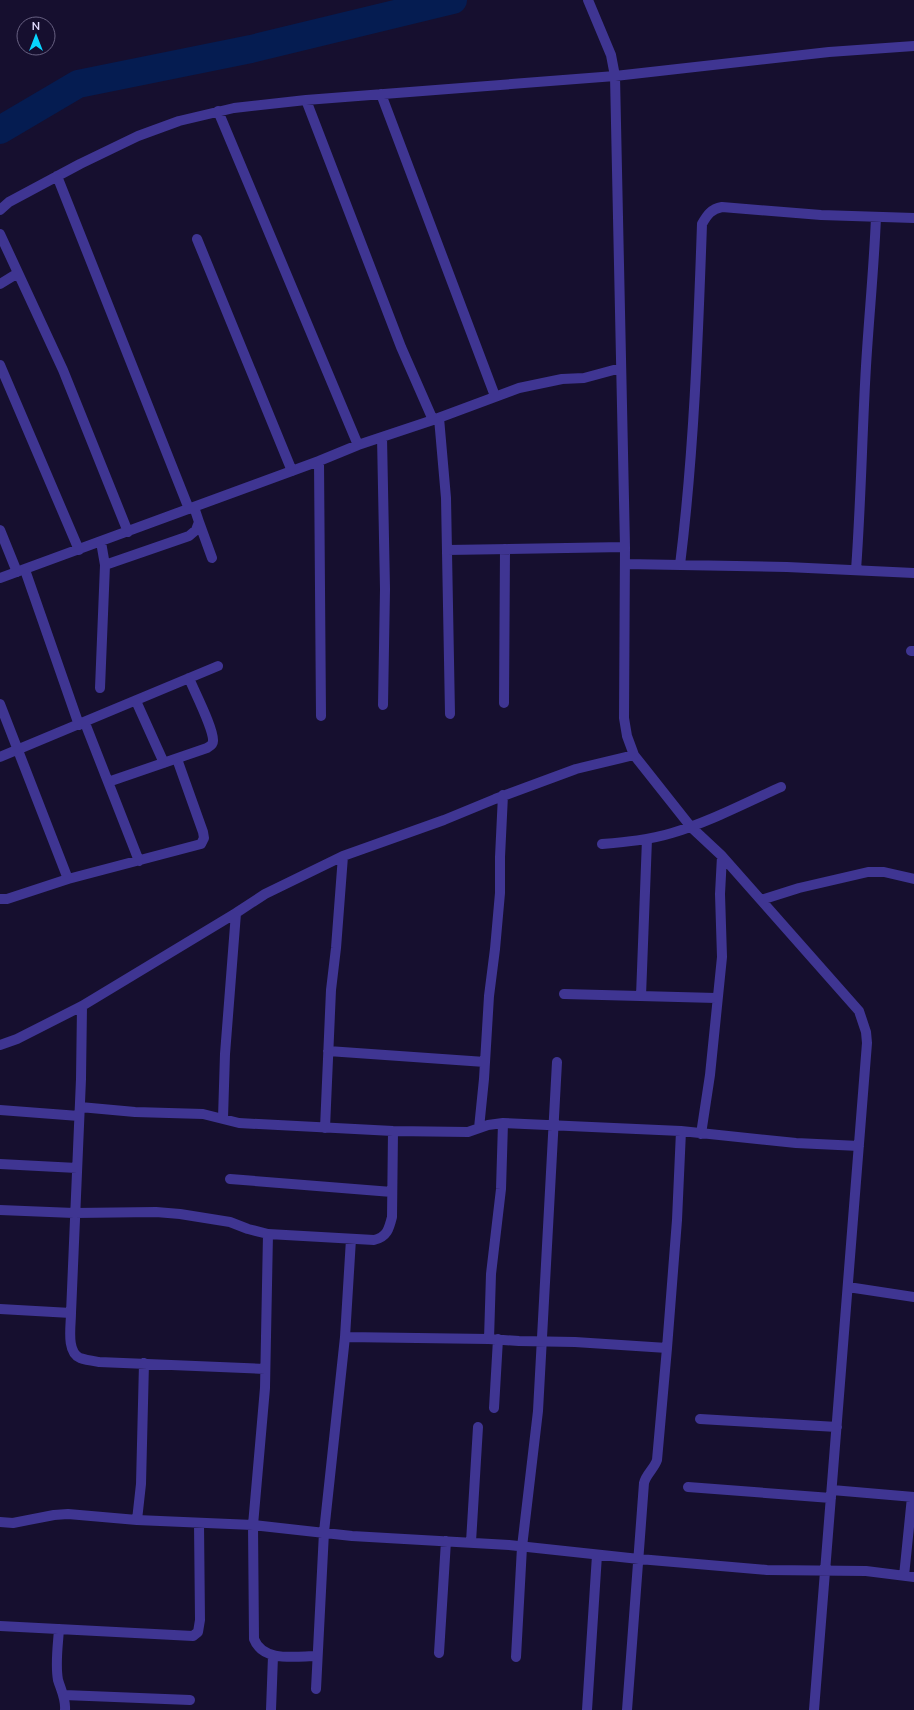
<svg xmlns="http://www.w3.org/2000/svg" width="914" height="1710" font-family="Mulish,sans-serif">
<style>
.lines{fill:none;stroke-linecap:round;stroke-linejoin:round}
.river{stroke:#051c51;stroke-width:28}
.minor{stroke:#3f3592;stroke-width:10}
</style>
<rect width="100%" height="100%" fill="#160f2f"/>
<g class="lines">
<!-- river -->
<path class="river" d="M0 130 78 84 251 49 453 0"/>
<!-- minor -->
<path class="minor" d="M588 0 611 55 615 76 625 547 624 718 627 736 634 755 691 827 722 856 859 1011 866 1032 867 1043 814 1710
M381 94 495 396
M306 100 401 347 433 420
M218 111 358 445
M57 176 189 509
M0 210 9 202 80 164 138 136 179 121 234 108 306 100 615 76 829 52 914 46
M0 234 63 370 128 532
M197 239 292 471
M0 284 18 273
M0 365 79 550
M439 418 446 498 450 714
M382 437 385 589 383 705
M319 461 321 716
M199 522 212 558
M0 530 17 572
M101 542 105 565 189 536 196 530 199 522 194 507
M447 550 625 547
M625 564 787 567 914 573
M680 565C694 452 698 339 702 224 707 215 711 209 722 207L821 215 914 218
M25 570 79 725
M856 570C861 502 862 434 866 366 869 316 874 267 876 217
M0 578 319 461 358 445 433 420 519 388 562 379 584 378 621 368
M911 651H914
M100 688 105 565
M136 701 164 763
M504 703 505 549
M0 704 68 879
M85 723 139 861
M0 757 218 666
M108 782 207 748C210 746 213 745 213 741 214 729 194 691 189 678
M602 844C626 842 649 840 672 833 709 822 745 803 781 787
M0 899H7L68 879 201 844 204 838 203 832 177 759
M761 900 799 888 868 872H884L914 879
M564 994 716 998
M641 996 647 839
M82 1006 81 1079 71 1313C71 1326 66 1352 80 1358 86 1360 93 1361 99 1362L265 1369
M0 1045 17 1039 82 1006 236 913 265 894 343 856 444 820 495 799 576 769 634 755
M328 1051 485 1062
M80 1107 135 1112 203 1114 239 1123 393 1131 468 1132 488 1125 503 1123 501 1189 491 1274 489 1339
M0 1110 79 1116
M223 1118 225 1054 236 913
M503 1123 681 1131 796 1143 859 1146
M325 1128 331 990 336 948 343 856
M479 1128 484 1079 489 996 495 949 500 893V857L503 795
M701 1134 710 1075 722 957 720 894 722 856
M0 1164 77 1168
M230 1179 392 1192
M0 1210 74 1213 156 1212 180 1214 230 1222 248 1229 268 1234 374 1240C387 1237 389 1229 392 1217L393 1131
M268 1234 265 1388 253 1525 254 1639C263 1663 297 1656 317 1656
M848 1287 914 1297
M0 1309 71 1313
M345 1337 489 1339 519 1341 575 1342 667 1348
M494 1408 498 1339
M700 1419 837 1427
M688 1487 831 1498
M832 1490 914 1497
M137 1520 141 1484 144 1363
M0 1522 13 1523 54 1515 68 1514 137 1520 253 1525 352 1536 509 1545 639 1559 767 1570 866 1571 914 1577
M471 1542 478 1427
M904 1576 912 1497
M0 1626 193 1636 198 1632 200 1620 199 1524
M59 1629C58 1645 55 1664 58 1680 61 1690 66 1699 65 1710
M439 1653 446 1541
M516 1657 522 1547 538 1411 557 1062
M316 1689 324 1532 345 1337 351 1239
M64 1695 190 1700
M271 1710 273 1656
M587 1710 597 1555
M627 1710 644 1483C646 1474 654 1469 657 1460L667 1348 677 1220 681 1131"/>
</g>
<!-- north arrow -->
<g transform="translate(36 36)"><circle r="19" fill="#160f2f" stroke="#686182"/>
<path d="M0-3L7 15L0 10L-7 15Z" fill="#08d6ff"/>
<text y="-6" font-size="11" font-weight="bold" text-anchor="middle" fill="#e3dcff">N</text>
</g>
</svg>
